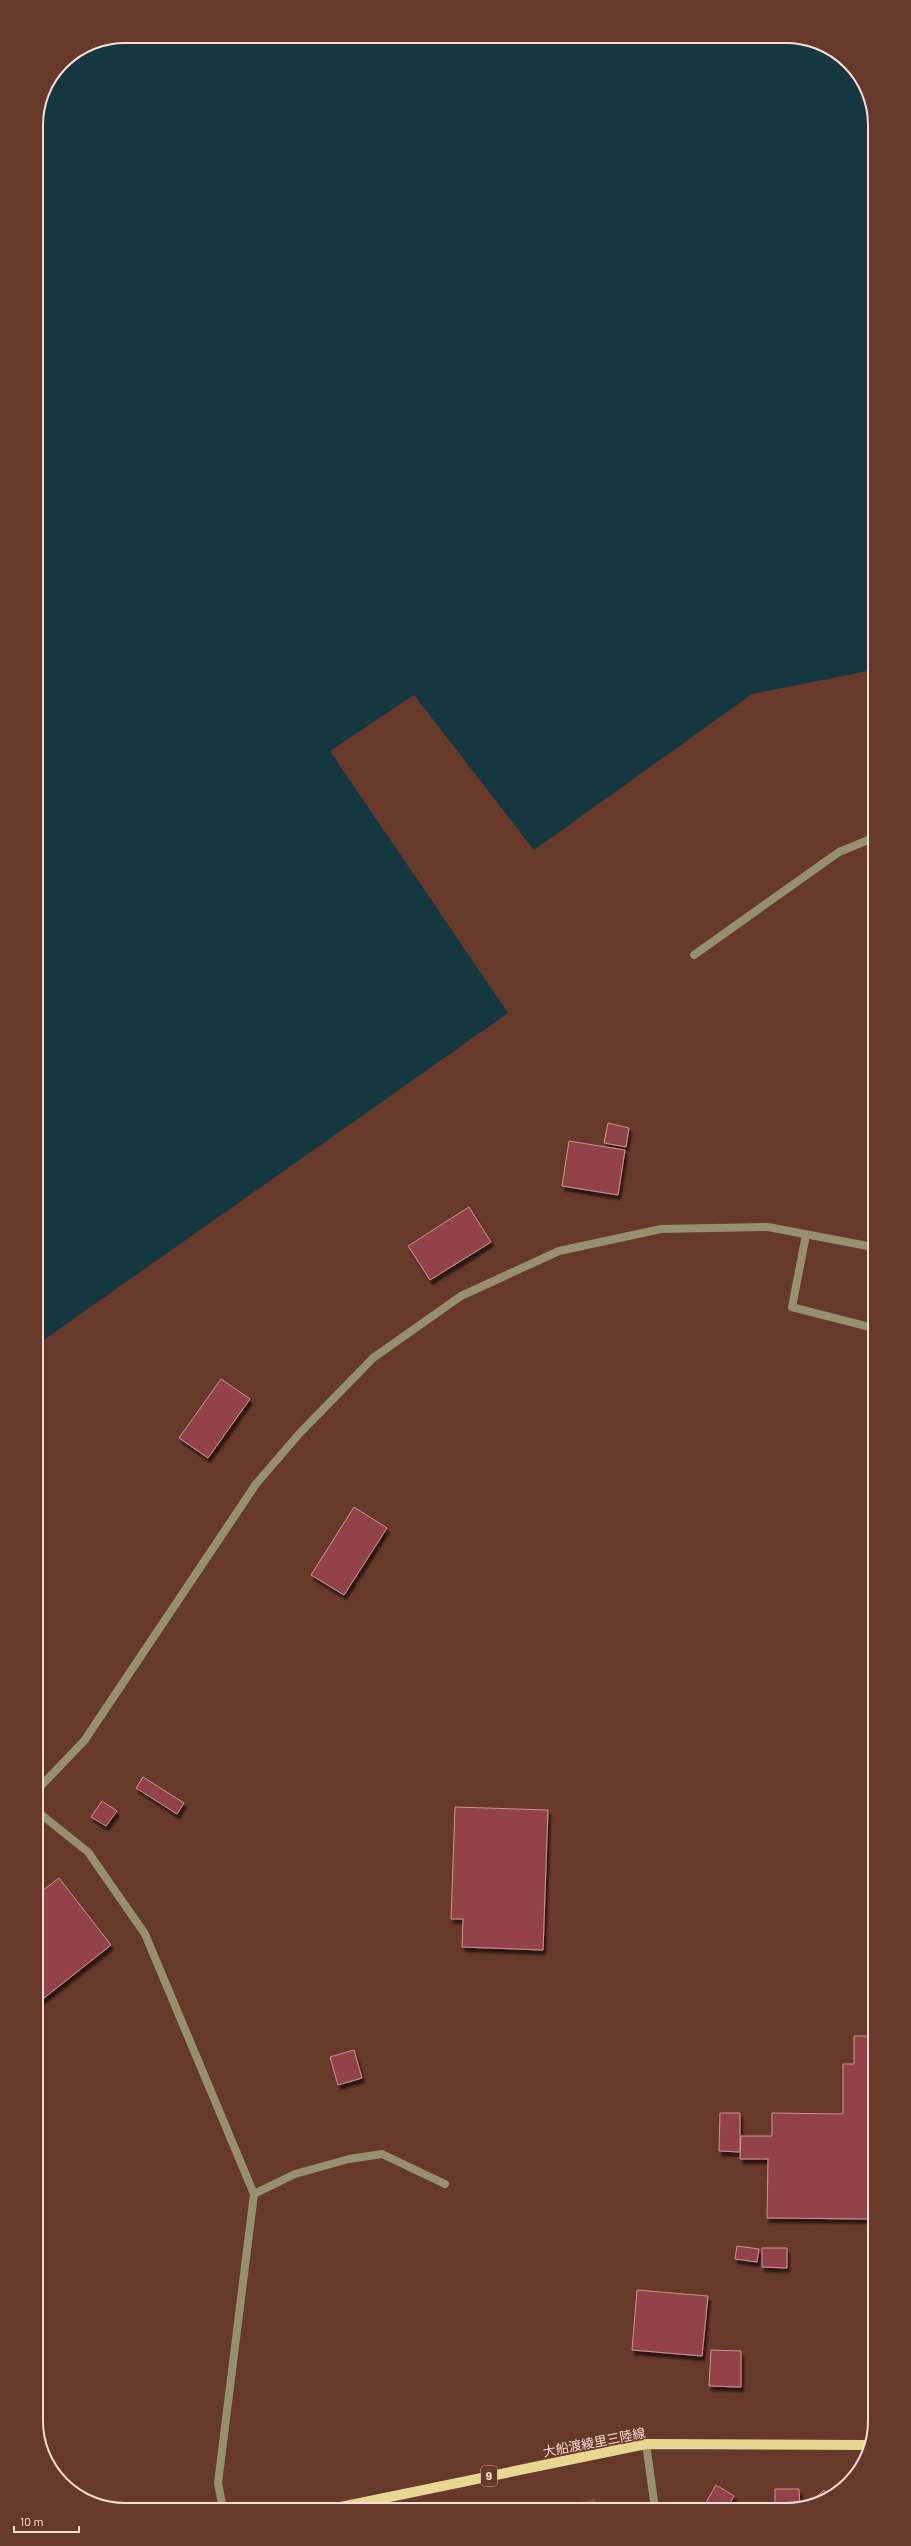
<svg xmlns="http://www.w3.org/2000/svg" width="911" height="2546" font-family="Barlow,'Noto Sans JP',sans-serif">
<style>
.green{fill:#944b35}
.water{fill:#143740}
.building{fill:#944349;stroke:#cc9294;filter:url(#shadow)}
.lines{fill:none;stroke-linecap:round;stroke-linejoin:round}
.minor{stroke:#97906e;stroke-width:8}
.tertiary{stroke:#97906e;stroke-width:8}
.primary{stroke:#e7d790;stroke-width:10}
.labels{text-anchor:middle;stroke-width:3;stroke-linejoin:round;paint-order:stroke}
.shield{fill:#67392b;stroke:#cfaca1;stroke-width:1}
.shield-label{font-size:12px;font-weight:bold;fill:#fbddd4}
.street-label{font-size:13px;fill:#fbddd4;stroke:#67392b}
.rim{fill:none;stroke:#fbddd4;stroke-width:2}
</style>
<defs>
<filter id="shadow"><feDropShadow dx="2.5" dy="4.5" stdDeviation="1" flood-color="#0009"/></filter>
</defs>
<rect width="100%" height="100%" fill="#67392b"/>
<!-- green -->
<path class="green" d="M595 2499 596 2508H552Z"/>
<!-- water -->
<path class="water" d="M126 36H792L840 55 872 102 873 670 752 694 534 850 414 695 330 751 508 1013 38 1344 36 120 43 91 62 62 91 43Z"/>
<!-- building -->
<path class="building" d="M608 1123 629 1128 626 1147 604 1143Z
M569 1141 625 1150 618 1195 562 1186Z
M469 1207 491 1242 430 1280 408 1246Z
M221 1379 250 1399 208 1458 179 1438Z
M354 1507 387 1528 344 1595 311 1575Z
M143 1777 184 1803 177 1814 136 1788Z
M102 1801 117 1811 106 1826 91 1817Z
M455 1807 548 1810 543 1950 462 1947 463 1919H451Z
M59 1878 111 1945 39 2002 38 1894Z
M854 2036H874L875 2219 767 2218 768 2159H740L741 2136H772V2113L843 2114V2064H854Z
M354 2050 362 2078 338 2085 330 2057Z
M720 2113H740V2152L719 2151Z
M737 2246 759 2249 757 2262 735 2259Z
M762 2248H787V2268L762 2267Z
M637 2290 708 2296 702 2356 632 2350Z
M711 2350 741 2351V2387L709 2386Z
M716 2485 734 2496 728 2507 704 2506Z
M775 2489H799L800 2507H775Z
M824 2490 828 2494 809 2507 807 2505Z"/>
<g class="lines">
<!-- minor -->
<path class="minor" d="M694 955 839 852 873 838
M806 1235 792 1307 874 1328
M38 1812 88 1852 145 1934 254 2194 218 2483 223 2509
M254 2194 295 2174 349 2159 382 2154 445 2184"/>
<!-- tertiary -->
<path class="tertiary" d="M38 1789 84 1741 256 1484 299 1434 373 1358 461 1296 559 1251 661 1229 768 1227 873 1247
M646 2444 655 2508"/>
<!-- primary -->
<path class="primary" d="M331 2509 646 2444 867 2445"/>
</g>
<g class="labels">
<!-- shield labels -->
<rect class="shield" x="481" y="2466" width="16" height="20" rx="3"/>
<g class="shield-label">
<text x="489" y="2480">9</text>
</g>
<!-- street labels -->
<g class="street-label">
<text transform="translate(594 2442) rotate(-11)" y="5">大船渡綾里三陸線</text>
</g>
</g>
<!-- crop -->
<path d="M0 0H911V2546H0ZM125 43H786A82 82 0 0 1 868 125V2421A82 82 0 0 1 786 2503H125A82 82 0 0 1 43 2421V125A82 82 0 0 1 125 43Z" fill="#67392b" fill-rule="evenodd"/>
<path class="rim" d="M125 43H786A82 82 0 0 1 868 125V2421A82 82 0 0 1 786 2503H125A82 82 0 0 1 43 2421V125A82 82 0 0 1 125 43Z"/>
<!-- scale -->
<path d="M14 2526v6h65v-6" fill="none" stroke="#fbddd4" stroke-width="2"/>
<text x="20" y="2526" font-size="12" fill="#fbddd4" stroke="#67392b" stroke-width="3" paint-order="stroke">10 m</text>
</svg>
